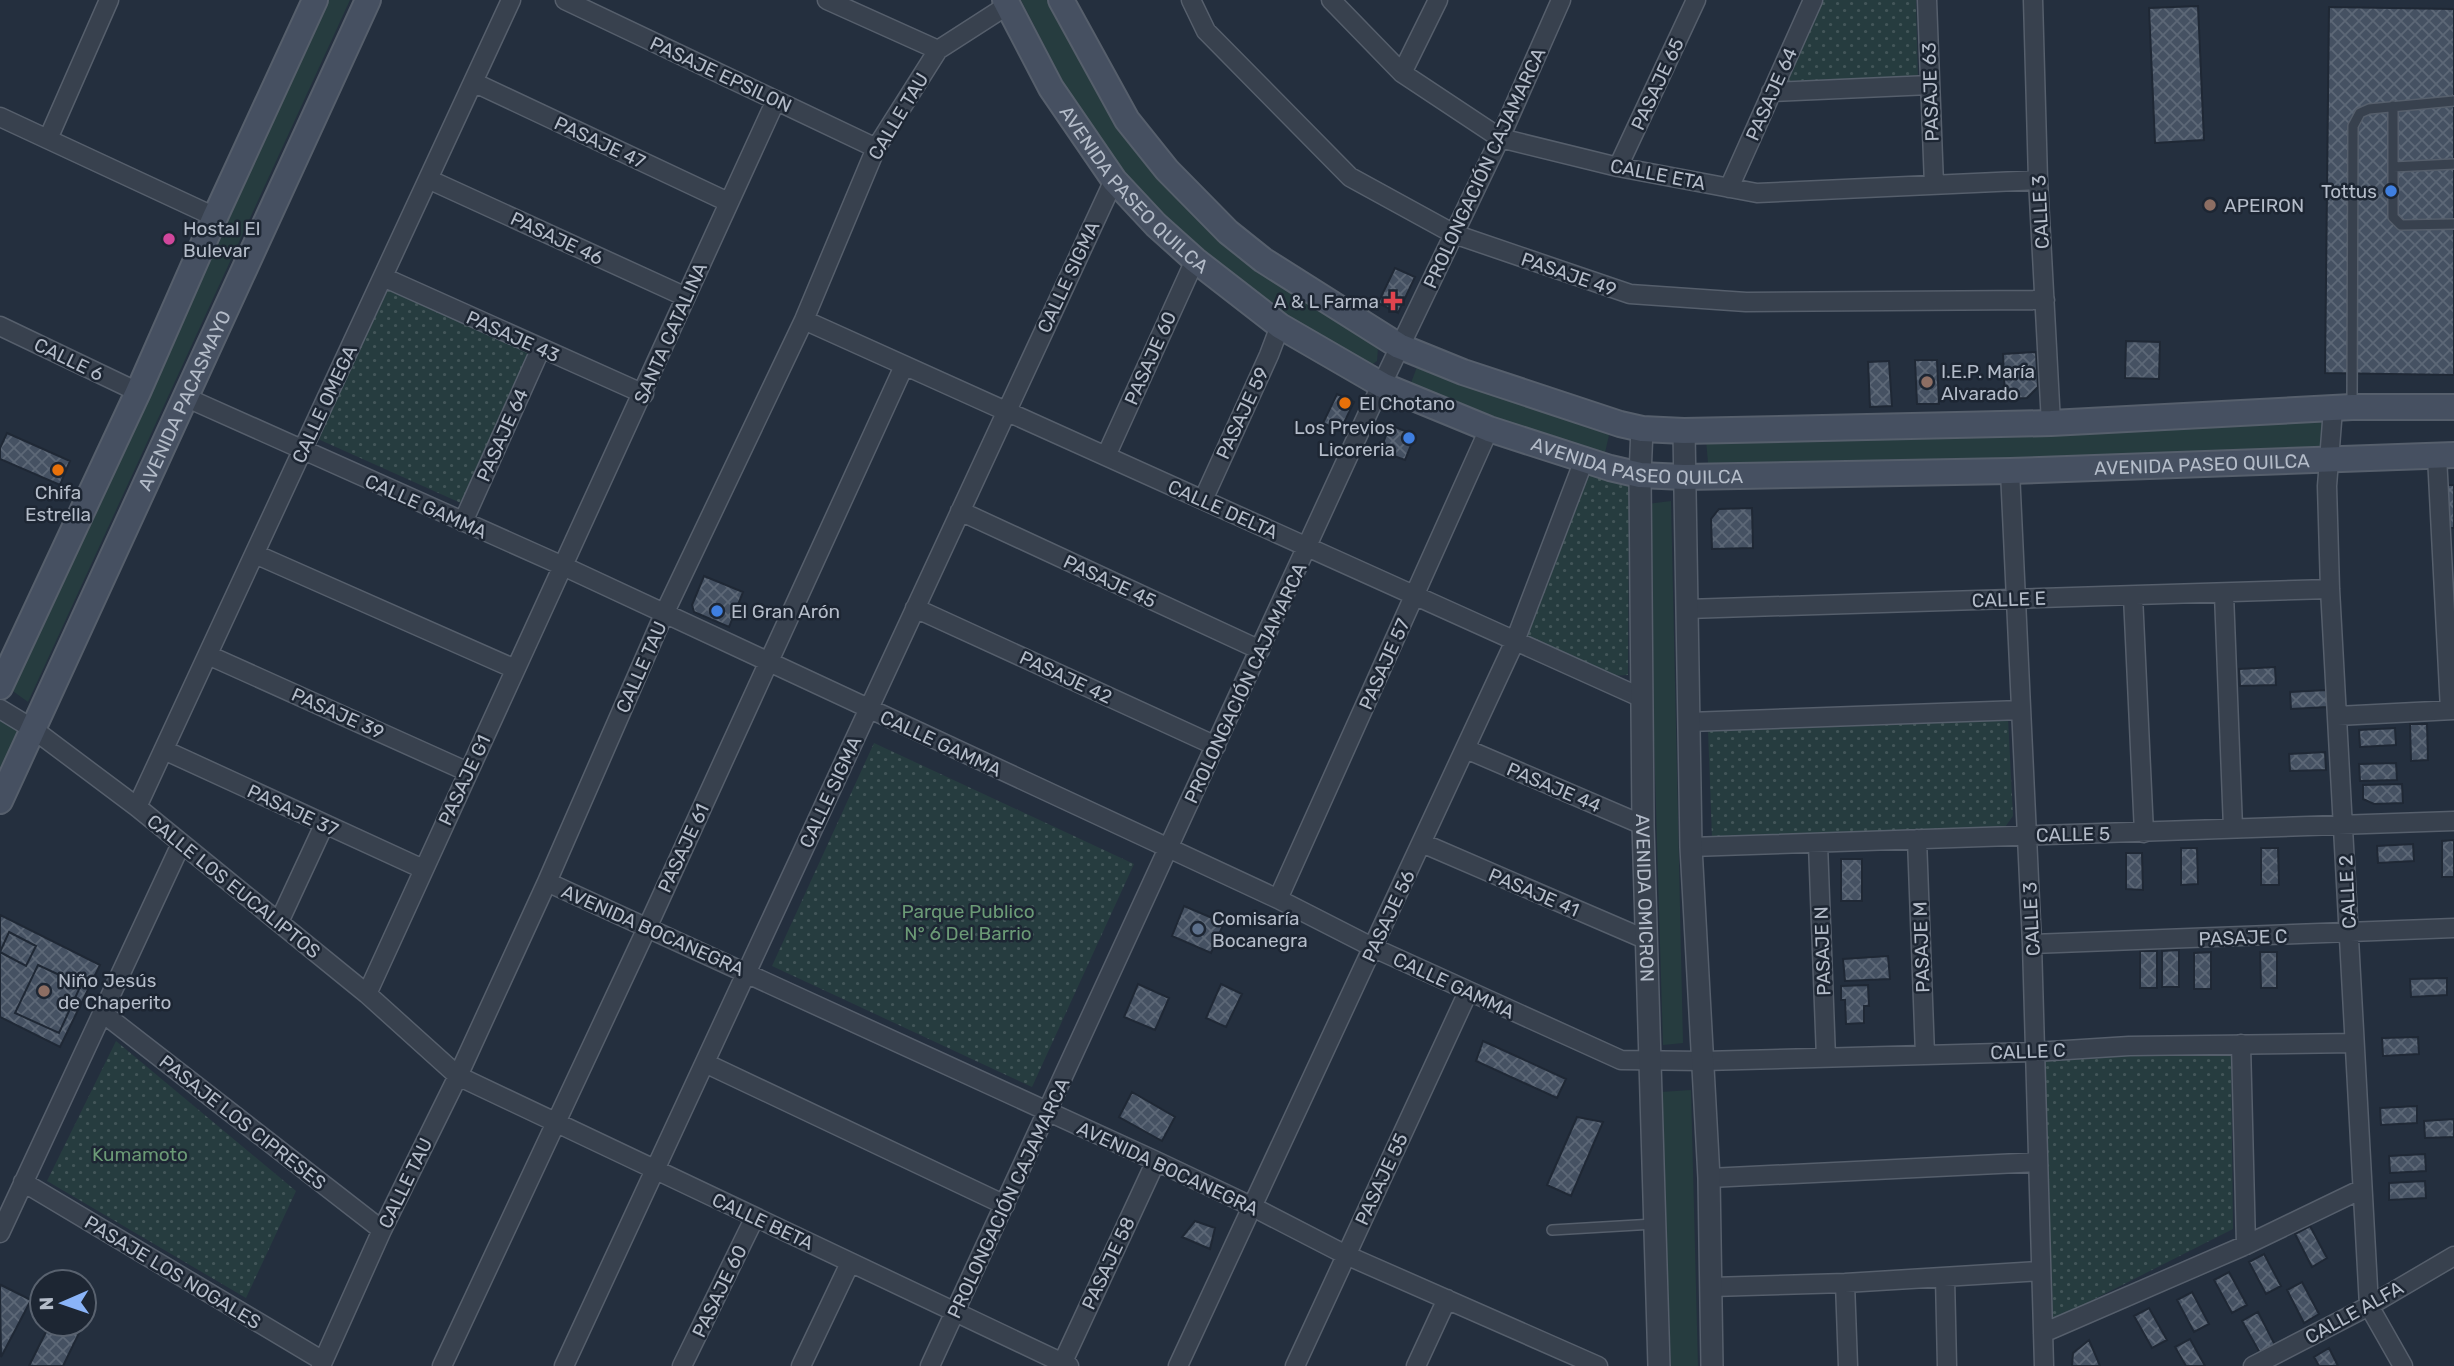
<svg xmlns="http://www.w3.org/2000/svg" width="2454" height="1366" font-family="Rubik,sans-serif">
<style>
.grass{fill:#263c3f}
.park{fill:url(#park-dots)}
.building{fill:url(#building-cross-hatch);stroke:#1f2835;stroke-width:2}
.lines{fill:none;stroke-linecap:round;stroke-linejoin:round}
.service-casing{stroke:#565f6c;stroke-width:12}
.minor-casing{stroke:#565f6c;stroke-width:21}
.tertiary-casing{stroke:#565f6c;stroke-width:24}
.secondary-casing{stroke:#565f6c;stroke-width:28}
.service{stroke:#38414e;stroke-width:9}
.minor{stroke:#38414e;stroke-width:18}
.tertiary{stroke:#38414e;stroke-width:21}
.secondary{stroke:#465061;stroke-width:24}
.shop-dot{fill:#3f7fe0;stroke:#1d2633;stroke-width:2.5}
.education-dot{fill:#8d6e63;stroke:#1d2633;stroke-width:2.5}
.hotel-dot{fill:#d1479c;stroke:#1d2633;stroke-width:2.5}
.health-dot{fill:#e0444e;stroke:#1d2633;stroke-width:2.5}
.food-dot{fill:#e8710a;stroke:#1d2633;stroke-width:2.5}
.service-dot{fill:#5c6f8a;stroke:#1d2633;stroke-width:2.5}
.labels{text-anchor:middle;stroke-width:5;stroke-linejoin:round;paint-order:stroke}
.street-label{font-size:19px;fill:#b4bcc9;stroke:#1d2633}
.poi-label{font-size:19px;fill:#b4bcc9;stroke:#1d2633;text-anchor:start}
.park-label{font-size:19px;fill:#6b9a76;stroke:#1d2633}
</style>
<defs>
<pattern id="park-dots" width="8" height="8" patternUnits="userSpaceOnUse" patternTransform="scale(1.75)"><rect width="8" height="8" fill="#263c3f"/><path d="M2 2h.1M6 6h.1" fill="none" stroke="#435659" stroke-width="1.8" stroke-linecap="round"/></pattern>
<pattern id="building-cross-hatch" width="8" height="8" patternUnits="userSpaceOnUse" patternTransform="scale(1.75)"><rect width="8" height="8" fill="#455162"/><path d="M0 0l8 8M0 8l8-8" fill="none" stroke="#5d6877"/></pattern>
</defs>
<rect width="100%" height="100%" fill="#242f3e"/>
<!-- grass -->
<path class="grass" d="M326 0H350L28 702 10 689Z
M1021 0H1050L1116 128 1169 190 1227 245 1378 348 1377 361 1369 367 1272 308 1160 219 1105 152 1065 86Z
M1417 367 1610 431 1604 457 1409 388Z
M2324 420 2319 452 1708 463 1706 440Z
M1671 501 1683 1043 1663 1045 1647 504Z
M0 719 22 728 0 775Z
M1691 1090 1698 1366H1671L1661 1092Z"/>
<!-- park -->
<path class="park" d="M1821 0H1916L1918 78 1783 81Z
M388 285 535 349 463 504 318 439Z
M1583 472 1629 485 1628 675 1610 676 1519 635Z
M2008 718 2013 816 2005 827 1712 838 1708 729Z
M874 743 1134 864 1032 1087 772 966Z
M116 1041 296 1191 246 1298 47 1181Z
M2231 1051 2233 1229 2047 1323 2038 1060Z"/>
<!-- building -->
<path class="building" d="M2198 6 2204 140 2155 143 2149 8Z
M2329 7 2454 9V375L2325 373Z
M1395 268 1415 277 1398 313 1378 303Z
M2126 341 2160 342 2159 379 2125 378Z
M2036 352 2038 387 2027 398 2005 399 2003 354Z
M1915 360H1937L1939 404H1917Z
M1889 361 1892 406 1870 407 1868 362Z
M1337 394 1354 402 1340 431 1323 423Z
M1390 425 1415 435 1405 460 1380 451Z
M7 433 70 461 60 485 0 459V448Z
M2446 485H2454V528H2448Z
M1752 508 1753 548 1712 549 1711 519 1719 509Z
M704 576 743 592 729 627 694 612 692 605Z
M2275 667 2276 685 2240 686 2239 669Z
M2327 690 2328 707 2291 709 2290 692Z
M2410 724H2427L2428 760 2411 761Z
M2395 728 2396 745 2360 747 2359 730Z
M2325 752 2326 770 2290 771 2289 754Z
M2396 763 2397 780 2360 781 2359 764Z
M2402 784 2403 803 2374 804 2363 799V785Z
M2454 840V877H2442V841Z
M2413 844 2414 861 2378 863 2377 846Z
M2181 848H2197L2198 884 2181 885Z
M2261 848H2278L2279 885H2261Z
M2126 853H2142L2143 890 2126 889Z
M1841 859H1862V901H1841Z
M1184 906 1224 923 1211 953 1172 936Z
M0 915 100 965 60 1047 0 1017Z
M9 932 36 946 26 966 0 952Z
M2179 950V987H2162V951Z
M2140 951H2157V988H2140Z
M2211 952V989H2194V953Z
M2260 952H2277V988H2261Z
M1888 956 1890 979 1845 981 1843 959Z
M38 965 81 985 59 1033 15 1013Z
M2447 978V995L2411 997 2410 979Z
M1138 984 1169 998 1155 1030 1124 1017Z
M1221 984 1242 994 1226 1027 1206 1018Z
M1868 985 1869 1006H1864V1023L1846 1024 1845 1000H1841V986Z
M2418 1037 2419 1054 2383 1056 2382 1038Z
M1483 1041 1566 1079 1557 1098 1476 1061Z
M1132 1092 1175 1117 1162 1141 1119 1117Z
M2417 1106V1123L2381 1125 2380 1108Z
M1577 1117 1603 1122 1571 1196 1547 1185Z
M2454 1119V1137L2425 1138 2424 1121Z
M2425 1154 2426 1171 2390 1173 2389 1156Z
M2425 1181 2426 1198 2389 1200V1183Z
M1195 1221 1215 1228 1210 1249 1182 1237Z
M2310 1226 2327 1258 2312 1267 2295 1234Z
M2264 1254 2281 1286 2266 1294 2249 1262Z
M2229 1272 2247 1305 2232 1313 2214 1280Z
M2302 1282 2319 1314 2304 1323 2287 1290Z
M1 1285 31 1300 1 1357 0 1288Z
M2192 1292 2209 1324 2194 1332 2177 1300Z
M2149 1308 2167 1340 2152 1348 2134 1316Z
M2258 1312 2275 1345 2260 1353 2242 1321Z
M50 1324H77L82 1327 63 1366H29Z
M2190 1339 2205 1366H2186L2175 1347Z
M2089 1340 2100 1366H2072L2073 1353Z
M2329 1348 2338 1366H2319L2314 1357Z"/>
<g class="lines">
<!-- service casing -->
<g class="service-casing">
<path id="service" d="M2393 106V217L2401 225 2454 224
M2393 167 2454 164
M2352 406 2353 126 2360 113 2369 109 2454 101
M1552 1230 1654 1224"/>
</g>
<!-- minor casing -->
<g class="minor-casing">
<path id="minor" d="M565 0 876 148
M827 0 938 50
M1191 0 1206 31 1350 177 1454 234 1630 294 1746 302 2045 300
M1331 0 1402 73 1500 138 1618 167 1757 193 2038 180
M1927 0 1934 185
M2033 0 2038 180 2051 423
M1402 73 1438 0
M473 82 728 202
M1771 92 1930 85
M0 117 215 217
M48 139 109 0
M1618 167 1696 0
M428 179 686 297
M1729 188 1813 0
M383 277 644 394
M804 320 1642 698
M0 326 138 392
M185 397 563 566 1278 899 1374 948 1621 1060 1703 1061 2035 1052 2129 1046 2354 1043
M2333 409 2327 486 2330 589 2369 1306 2403 1366
M1106 456 1195 260
M2437 456 2450 710
M2010 471 2032 944 2044 1366
M1203 500 1269 355 1280 326
M960 511 1260 650
M463 522 541 348
M255 554 515 669
M2224 594 2233 828
M2133 596 2144 833
M915 608 1216 746
M1687 609 2330 589
M208 655 468 772
M0 709 33 729 137 807 367 994 458 1076 1069 1366
M2337 716 2454 710
M1689 722 2021 710
M1466 749 1643 825
M164 750 423 869
M137 807 511 0
M1917 839 1925 1055
M1422 843 1647 940
M1818 844 1826 1058
M1691 847 2454 821
M547 882 1156 1161 1251 1206 1346 1255 1598 1366
M1278 899 1489 429
M279 922 324 825
M2032 944 2454 928
M367 994 776 100
M104 1014 382 1230
M2241 1044 2246 1245
M705 1063 1005 1205
M1709 1178 2038 1162
M23 1182 323 1361
M0 1233 181 844
M1945 1277 1947 1366
M1845 1283 1848 1366
M1711 1287 1845 1283 2040 1271
M2043 1333 2246 1245 2362 1189
M321 1366 382 1230 458 1076 547 882 664 614 804 320 876 148 938 50 1008 5
M442 1366 647 928 904 366
M564 1366 1114 180
M682 1366 755 1217
M801 1366 850 1263
M930 1366 1369 411 1500 138 1561 0
M1061 1366 1156 1161
M1178 1366 1515 641 1584 460
M1295 1366 1468 992
M1416 1366 1447 1299
M2253 1366 2369 1306 2454 1256"/>
</g>
<!-- tertiary casing -->
<g class="tertiary-casing">
<g id="tertiary">
<path id="s1" d="M1642 429 1640 475 1643 825 1659 1366"/>
<path d="M1684 431 1691 847 1709 1178 1712 1366"/>
</g>
</g>
<!-- secondary casing -->
<g class="secondary-casing">
<g id="secondary">
<path id="s2" d="M1005 0 1051 88 1114 180 1156 225 1195 260 1280 326 1382 385 1489 429 1610 468 1640 475 1684 477 2010 471 2454 455"/>
<path d="M1061 0 1127 120 1167 170 1228 232 1263 260 1399 346 1463 372 1620 424 1642 429 1684 431 2051 423 2352 407H2454"/>
<path d="M0 687 138 392 215 217 315 0"/>
<path id="s3" d="M0 801 368 0"/>
</g>
</g>
<!-- service -->
<use href="#service" class="service"/>
<!-- minor -->
<use href="#minor" class="minor"/>
<!-- tertiary -->
<use href="#tertiary" class="tertiary"/>
<!-- secondary -->
<use href="#secondary" class="secondary"/>
</g>
<!-- markers -->
<g class="shop-dot">
<circle cx="2391" cy="191" r="7"/>
<circle cx="1409" cy="438" r="7"/>
<circle cx="717" cy="611" r="7"/>
</g>
<g class="education-dot">
<circle cx="2210" cy="205" r="7"/>
<circle cx="1927" cy="382" r="7"/>
<circle cx="44" cy="991" r="7"/>
</g>
<circle class="hotel-dot" cx="169" cy="239" r="7"/>
<path class="health-dot" d="M1389.5 290.5h7v7h7v7h-7v7h-7v-7h-7v-7h7z"/>
<g class="food-dot">
<circle cx="1345" cy="403" r="7"/>
<circle cx="58" cy="470" r="7"/>
</g>
<circle class="service-dot" cx="1198" cy="929" r="7"/>
<g class="labels">
<!-- street labels -->
<g class="street-label">
<text transform="translate(721 74) rotate(25)" y="7">PASAJE EPSILON</text>
<text transform="translate(1657 84) rotate(-65)" y="7">PASAJE 65</text>
<text transform="translate(1930 92) rotate(-92)" y="7">PASAJE 63</text>
<text transform="translate(1771 94) rotate(-66)" y="7">PASAJE 64</text>
<text transform="translate(898 116) rotate(-59)" y="7">CALLE TAU</text>
<text transform="translate(600 142) rotate(25)" y="7">PASAJE 47</text>
<text transform="translate(1484 168) rotate(-65)" y="7">PROLONGACIÓN CAJAMARCA</text>
<text transform="translate(1658 174) rotate(11)" y="7">CALLE ETA</text>
<text dy="7" stroke="none"><textPath href="#s2" startOffset="231">AVENIDA PASEO QUILCA</textPath></text>
<text transform="translate(2040 212) rotate(-93)" y="7">CALLE 3</text>
<text transform="translate(557 238) rotate(25)" y="7">PASAJE 46</text>
<text transform="translate(1569 274) rotate(19)" y="7">PASAJE 49</text>
<text transform="translate(1068 277) rotate(-65)" y="7">CALLE SIGMA</text>
<text transform="translate(670 333) rotate(-66)" y="7">SANTA CATALINA</text>
<text transform="translate(513 336) rotate(24)" y="7">PASAJE 43</text>
<text transform="translate(1150 358) rotate(-66)" y="7">PASAJE 60</text>
<text transform="translate(69 359) rotate(26)" y="7">CALLE 6</text>
<text dy="7" stroke="none"><textPath href="#s3" startOffset="441">AVENIDA PACASMAYO</textPath></text>
<text transform="translate(324 404) rotate(-65)" y="7">CALLE OMEGA</text>
<text transform="translate(1242 413) rotate(-65)" y="7">PASAJE 59</text>
<text transform="translate(502 435) rotate(-66)" y="7">PASAJE 64</text>
<text dy="7" stroke="none"><textPath href="#s2" startOffset="819">AVENIDA PASEO QUILCA</textPath></text>
<text dy="7" stroke="none"><textPath href="#s2" startOffset="1386">AVENIDA PASEO QUILCA</textPath></text>
<text transform="translate(426 506) rotate(24)" y="7">CALLE GAMMA</text>
<text transform="translate(1223 509) rotate(24)" y="7">CALLE DELTA</text>
<text transform="translate(1110 581) rotate(25)" y="7">PASAJE 45</text>
<text transform="translate(2009 599) rotate(-2)" y="7">CALLE E</text>
<text transform="translate(1384 664) rotate(-66)" y="7">PASAJE 57</text>
<text transform="translate(641 667) rotate(-66)" y="7">CALLE TAU</text>
<text transform="translate(1066 677) rotate(25)" y="7">PASAJE 42</text>
<text transform="translate(1245 683) rotate(-65)" y="7">PROLONGACIÓN CAJAMARCA</text>
<text transform="translate(338 713) rotate(24)" y="7">PASAJE 39</text>
<text transform="translate(941 743) rotate(25)" y="7">CALLE GAMMA</text>
<text transform="translate(464 780) rotate(-65)" y="7">PASAJE G1</text>
<text transform="translate(1554 787) rotate(23)" y="7">PASAJE 44</text>
<text transform="translate(830 792) rotate(-65)" y="7">CALLE SIGMA</text>
<text transform="translate(293 810) rotate(25)" y="7">PASAJE 37</text>
<text transform="translate(2073 834) rotate(-1)" y="7">CALLE 5</text>
<text transform="translate(683 848) rotate(-65)" y="7">PASAJE 61</text>
<text transform="translate(234 886) rotate(39)" y="7">CALLE LOS EUCALIPTOS</text>
<text transform="translate(1534 892) rotate(23)" y="7">PASAJE 41</text>
<text transform="translate(2347 892) rotate(-93)" y="7">CALLE 2</text>
<text dy="7" stroke="none"><textPath href="#s1" startOffset="469">AVENIDA OMICRON</textPath></text>
<text transform="translate(1388 916) rotate(-65)" y="7">PASAJE 56</text>
<text transform="translate(2031 919) rotate(-93)" y="7">CALLE 3</text>
<text transform="translate(653 930) rotate(24)" y="7">AVENIDA BOCANEGRA</text>
<text transform="translate(2243 937) rotate(-2)" y="7">PASAJE C</text>
<text transform="translate(1921 947) rotate(-92)" y="7">PASAJE M</text>
<text transform="translate(1822 951) rotate(-92)" y="7">PASAJE N</text>
<text transform="translate(1454 985) rotate(25)" y="7">CALLE GAMMA</text>
<text transform="translate(2028 1051) rotate(-2)" y="7">CALLE C</text>
<text transform="translate(243 1122) rotate(38)" y="7">PASAJE LOS CIPRESES</text>
<text transform="translate(1168 1168) rotate(25)" y="7">AVENIDA BOCANEGRA</text>
<text transform="translate(1381 1179) rotate(-65)" y="7">PASAJE 55</text>
<text transform="translate(405 1183) rotate(-64)" y="7">CALLE TAU</text>
<text transform="translate(1008 1198) rotate(-65)" y="7">PROLONGACIÓN CAJAMARCA</text>
<text transform="translate(763 1221) rotate(25)" y="7">CALLE BETA</text>
<text transform="translate(1108 1263) rotate(-65)" y="7">PASAJE 58</text>
<text transform="translate(173 1272) rotate(31)" y="7">PASAJE LOS NOGALES</text>
<text transform="translate(719 1291) rotate(-64)" y="7">PASAJE 60</text>
<text transform="translate(2354 1312) rotate(-29)" y="7">CALLE ALFA</text>
</g>
<!-- poi labels -->
<g class="poi-label">
<text x="2377" y="198" text-anchor="end">Tottus</text>
<text x="2224" y="212">APEIRON</text>
<text x="183" y="235">Hostal El<tspan x="183" dy="22">Bulevar</tspan></text>
<text x="1379" y="308" text-anchor="end">A &amp; L Farma</text>
<text x="1941" y="378">I.E.P. María<tspan x="1941" dy="22">Alvarado</tspan></text>
<text x="1359" y="410">El Chotano</text>
<text x="1395" y="434" text-anchor="end">Los Previos<tspan x="1395" dy="22">Licoreria</tspan></text>
<text x="58" y="499" text-anchor="middle">Chifa<tspan x="58" dy="22">Estrella</tspan></text>
<text x="731" y="618">El Gran Arón</text>
<text x="1212" y="925">Comisaría<tspan x="1212" dy="22">Bocanegra</tspan></text>
<text x="58" y="987">Niño Jesús<tspan x="58" dy="22">de Chaperito</tspan></text>
</g>
<!-- park labels -->
<g class="park-label">
<text x="968" y="918">Parque Publico<tspan x="968" dy="22">N° 6 Del Barrio</tspan></text>
<text x="140" y="1161">Kumamoto</text>
</g>
</g>
<!-- north arrow -->
<g transform="translate(63 1303) rotate(268)"><circle r="33" fill="#1d2633" stroke="#59626f" stroke-width="2"/>
<path d="M0-5L12 26L0 18L-12 26Z" fill="#8ab4f8"/>
<text y="-10" font-size="19" font-weight="bold" text-anchor="middle" fill="#b4bcc9">N</text>
</g>
</svg>
